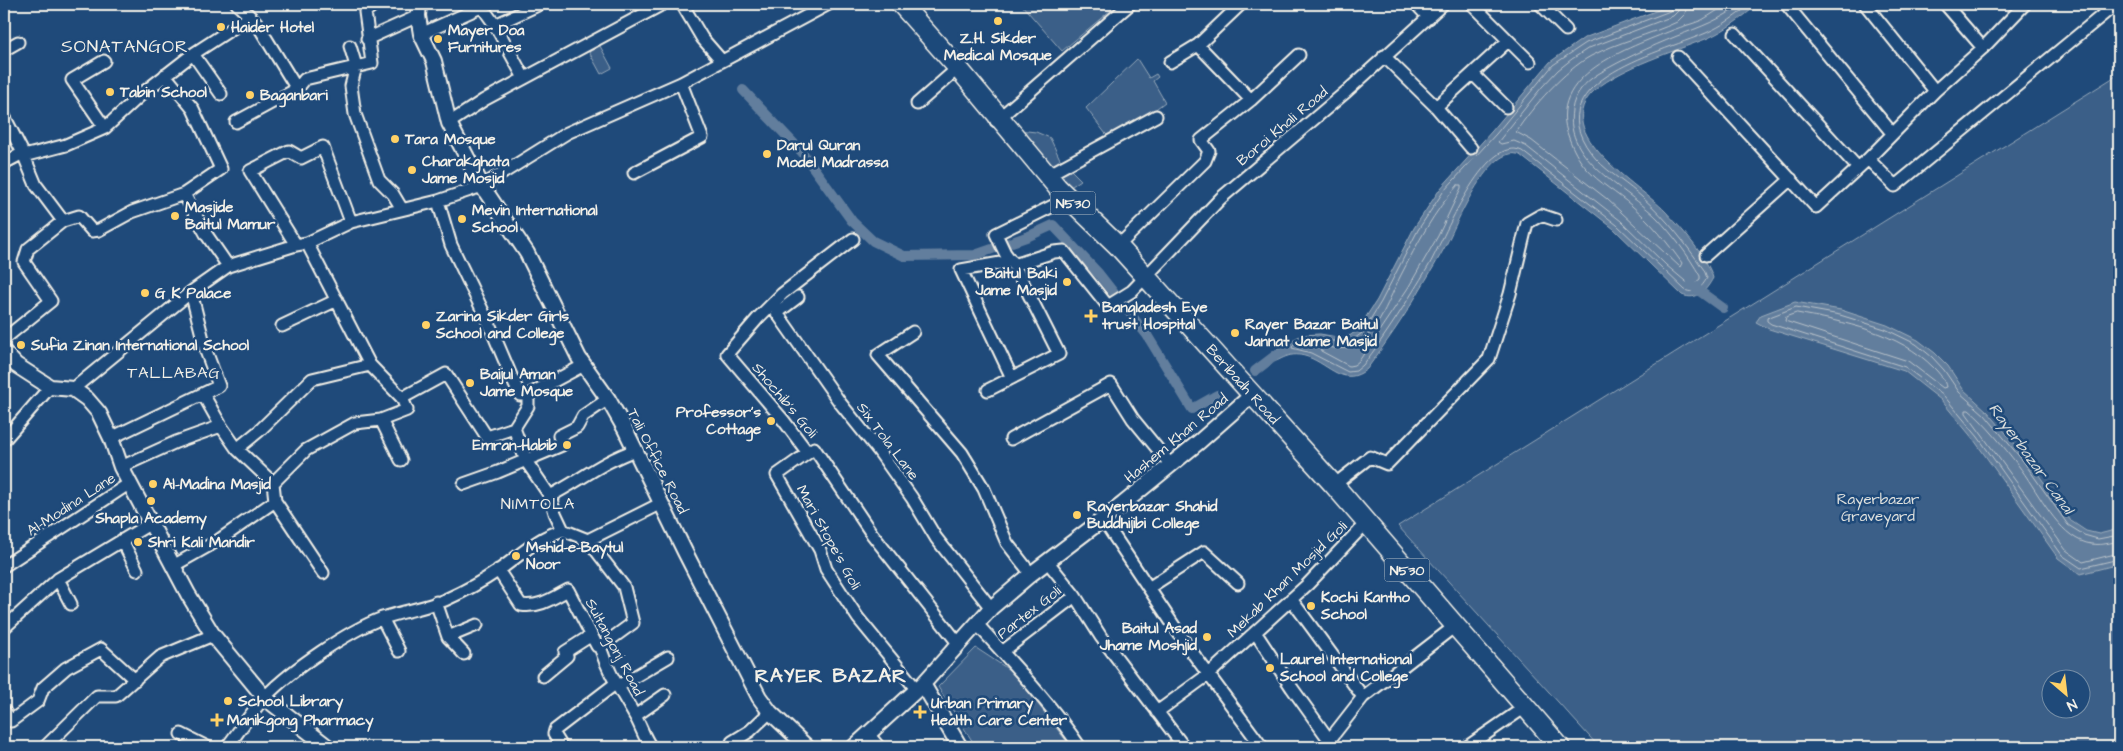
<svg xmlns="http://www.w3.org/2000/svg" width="2123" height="751" font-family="'Architects Daughter',sans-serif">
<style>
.green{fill:#3a5f88;stroke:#97a8b8;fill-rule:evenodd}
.water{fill:#627e9d;stroke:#9cacbb}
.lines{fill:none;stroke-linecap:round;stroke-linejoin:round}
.shore{stroke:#bac3ca;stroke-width:1}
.canal{stroke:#627e9d;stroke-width:10}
.minor-casing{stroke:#f4f1e8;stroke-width:15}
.tertiary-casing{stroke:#f4f1e8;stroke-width:18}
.trunk-casing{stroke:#f4f1e8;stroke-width:22}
.minor{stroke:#1f4a7a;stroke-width:11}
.tertiary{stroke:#1f4a7a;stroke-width:14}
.trunk{stroke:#1f4a7a;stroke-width:19}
.poi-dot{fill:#ffd166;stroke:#1f4a7a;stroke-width:2}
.labels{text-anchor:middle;stroke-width:5;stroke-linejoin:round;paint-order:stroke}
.shield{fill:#1f4a7a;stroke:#b4bfc7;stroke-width:1}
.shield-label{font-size:14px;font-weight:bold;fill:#f4f1e8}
.poi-label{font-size:15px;font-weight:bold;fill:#f4f1e8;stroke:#1f4a7a;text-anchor:start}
.street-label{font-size:15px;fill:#f4f1e8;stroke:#1f4a7a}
.park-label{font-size:15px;fill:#e1e2de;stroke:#1f4a7a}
.neighbourhood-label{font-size:16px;letter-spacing:1px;fill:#f4f1e8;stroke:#1f4a7a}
.water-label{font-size:16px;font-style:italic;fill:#dee0dd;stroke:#1f4a7a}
.quarter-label{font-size:18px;letter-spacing:1px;fill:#f4f1e8;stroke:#1f4a7a}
.district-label{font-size:20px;font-weight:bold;letter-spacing:1px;fill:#f4f1e8;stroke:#1f4a7a}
</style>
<rect width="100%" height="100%" fill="#1f4a7a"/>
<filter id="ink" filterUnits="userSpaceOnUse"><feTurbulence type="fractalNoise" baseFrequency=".02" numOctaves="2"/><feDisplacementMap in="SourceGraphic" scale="10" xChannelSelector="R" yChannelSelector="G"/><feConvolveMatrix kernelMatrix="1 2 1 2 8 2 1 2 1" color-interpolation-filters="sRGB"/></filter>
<g filter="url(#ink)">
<!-- green -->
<path class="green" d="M1021 4H1118L1062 51Z
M600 46 612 68 601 74 589 52Z
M1137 59 1149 78 1156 74 1158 77 1153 81 1165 102 1112 142 1086 108Z
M2119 74V747H1599L1398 526ZM2050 678H2080V708H2050Z
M1009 129 1036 132 1050 138 1060 159 1081 180 1066 190Z
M976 648 1014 673 1071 747H976L938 687Z"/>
<!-- water -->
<path class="water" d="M1674 4H1758C1743 17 1726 30 1708 38 1673 52 1624 66 1595 90 1547 132 1641 186 1665 211 1680 227 1708 258 1713 278 1706 291 1697 301 1682 295L1614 229 1520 155C1490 142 1457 223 1447 243 1438 260 1428 276 1418 293 1403 319 1385 344 1367 369 1344 388 1330 365 1308 357 1285 349 1279 365 1267 362L1279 347 1302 335 1320 334 1343 338 1351 335 1358 329 1377 300 1414 228 1440 189 1492 131 1550 62 1584 38Z
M1795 302 1841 310 1887 325 1918 340 1935 353 1948 366 1963 389 1988 412 2027 458 2071 521 2086 531 2099 534 2119 529V564L2080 574 2058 558 1974 440 1941 400 1904 371 1769 329 1756 322 1761 315Z"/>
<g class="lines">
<!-- shore -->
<path class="shore" d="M1673 4 1670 11 1586 43 1553 65 1496 134 1443 192 1418 230 1381 302 1362 333 1354 339 1344 342 1309 339 1293 345 1292 348 1311 353 1348 372 1356 371 1363 365C1387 334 1408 300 1428 267 1443 242 1484 133 1522 151L1617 225 1685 290C1695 295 1702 287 1707 278L1704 270C1686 244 1667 219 1643 198 1628 184 1610 174 1596 159 1530 83 1657 54 1706 33 1722 26 1738 15 1750 4
M1680 4 1678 11 1673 16 1589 48 1572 59 1558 70 1542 87 1498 142 1501 144 1514 141 1526 146 1621 221 1666 265 1691 286 1700 279V276C1689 256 1673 235 1657 218 1627 188 1564 161 1572 110 1574 94 1585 82 1598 74 1623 59 1650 47 1677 36 1700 27 1721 20 1741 4
M1687 4 1685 14 1677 22C1649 35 1618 42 1591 56 1565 70 1532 107 1516 132L1531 140 1607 199 1680 267 1682 263C1667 242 1652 223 1632 206 1617 193 1599 183 1586 168 1578 159 1573 149 1569 138 1544 75 1629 48 1673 30 1683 26 1693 24 1702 20 1711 15 1719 9 1728 4
M1458 185H1461V188L1438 236 1408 288 1359 361 1354 365 1349 366 1321 351 1320 348 1322 346C1334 348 1344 351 1356 345 1378 334 1390 296 1401 275 1417 244 1434 211 1458 185Z
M1797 313C1844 322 1899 332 1934 368 1939 373 1945 380 1946 387L1943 388 1908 361 1785 321 1786 317Z
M2119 535 2098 539 2084 535 2068 525 2023 461 1985 415 1959 392 1944 370 1932 357 1916 344 1885 329 1840 315 1796 307 1767 318V321L1771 324 1905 367 1944 396 1978 437 2062 555 2081 568 2119 559
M2119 541C2106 544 2095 547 2081 541 2054 529 2036 488 2018 465 2003 446 1987 425 1969 410H1966V413L2066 550 2083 562 2119 553"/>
<!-- canal -->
<path class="canal" d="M743 90 802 152 852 221 873 241 904 256 975 255 1029 236 1053 225 1099 274 1147 335 1192 409 1217 395
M1691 285 1723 308
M1255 371 1276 355"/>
<!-- minor casing -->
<g class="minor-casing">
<path id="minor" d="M237 4 256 22 297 89 305 79 372 63 365 12 375 4
M480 4 495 25 524 78
M682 4 702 38 722 61
M1416 4 1429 18
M1472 4 1530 62
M1540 4 1566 30
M1786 4 1892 133
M1865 4 1935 91
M1945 4 1983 48
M495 25 540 4
M421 34 481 7
M1735 34 1858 168
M367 39 418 16
M1198 45 1251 100
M350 46 356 66 351 86 355 114 379 180 393 194 402 209
M4 50 18 42
M193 54 221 94
M1384 56 1436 107 1471 148
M1678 57 1816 207 1868 159 1935 91 1983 48 2025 4
M104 61 72 80 105 128
M1170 62 1198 45 1241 4
M1473 74 1506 107
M917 104 958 68
M1436 107 1508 41
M4 116 23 153
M996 121 1130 4
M236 122 297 89
M449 123 484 100 663 4
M24 156 36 185 63 221 79 216 92 231 99 230 132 212 184 194 221 169 193 109 165 75
M1868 159 1895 186 2116 4
M4 163 23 153 24 156 66 145 105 128 144 92 193 54 250 17
M634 173 702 137 681 83
M1046 176 1156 116
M184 194 206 234 228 266
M438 201 451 245 490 326 515 385 520 395H528
M853 239 782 294 759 317 727 354 784 421 808 453 814 448 872 534 958 643
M307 243 370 365 402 398
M296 245 250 171 289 151 301 158 323 147 351 222
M1118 246 1205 161 1209 151 1201 140 1251 100 1299 55
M1706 255 1791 179
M1012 261 961 270 1012 378
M1014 265 1054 252 1064 251 1108 306 1132 291 1221 198 1347 91 1443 4
M798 297 777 313 841 404 878 450 912 498 936 538 991 608
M282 326 337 300
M913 332 878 355 962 453 984 489 1007 543 1031 574
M4 339 51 301 24 262 28 249 63 221
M73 389 191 292 228 266 296 245 307 243 351 222 438 201 482 186 567 133 681 83 829 4
M988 390 1059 354 1014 265 1005 253 996 234 1069 198
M203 394 221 426 237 449 273 483 306 450 355 423 381 420 407 410 402 398 446 374 487 437 514 428 528 406V395L584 365
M381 420 401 460
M514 428 526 461 550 496 555 513 563 530
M111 438 219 386 206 351 191 292
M1011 439 1111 384 1133 419 1170 464
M4 440 50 387
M237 449 259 431 312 379 370 365
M808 453 777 475 820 550 826 569 858 618 917 690
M121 467 176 442 221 426
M273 483 275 501 323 573
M464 484 498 472 562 445 559 436 577 427 583 416 608 399
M1334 485 1370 457 1387 464 1489 359 1510 294 1527 223 1541 215 1556 220
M550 496C579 481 605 460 636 450
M1102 518 1186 644 1262 747
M122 540 137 570
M588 540 624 587 633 623 600 647
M1047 561 1075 596 1101 637 1184 747
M4 566 130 483
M173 566 219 540 275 501
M498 570 521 605C539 608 553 598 568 590L597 646 600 647C609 675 621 691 635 716 641 726 644 738 651 747
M58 579 71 604
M1150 587 1204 552 1238 583
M1291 599 1363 697
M436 602 448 637 464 654
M382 618 399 651
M977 624C1013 664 1050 703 1080 747
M4 628 58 579 151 523
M1255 632 1292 688 1330 741
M448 637 477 625
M1002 652 1075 596
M543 676 567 656 565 652 590 636
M617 687 668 657
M4 711 11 721 38 701 43 688 66 668 101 649 135 680
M1157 712 1209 674 1308 584 1366 523
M635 716 665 695
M181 734 207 747
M868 734 879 747
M45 747 97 696H116L160 657 213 635
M227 747C240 730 252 711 266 696 291 670 349 630 383 618 403 611 426 608 445 600 463 592 483 581 499 570 522 554 535 539 563 530L588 540 662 503
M562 747 554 734 555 730 615 684
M735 747 732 742 750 731 770 712
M1324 747 1363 697 1455 626
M1467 747 1525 707"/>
</g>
<!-- tertiary casing -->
<g class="tertiary-casing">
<path id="tertiary" d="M419 4 418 16 421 34 434 61 449 123 482 186 527 253 579 358 608 399 625 429 685 552 759 697 770 712 807 747
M4 352 16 365 50 387 73 389 87 399 99 413 111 438 121 467 188 594 213 635 265 698 328 747
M923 684 960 747
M854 747 923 684 991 608 1031 574 1123 504 1200 441 1252 395"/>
</g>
<!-- trunk casing -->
<g class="trunk-casing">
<path id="trunk" d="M901 4 958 68 1058 188 1118 246 1334 485 1560 747"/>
</g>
<!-- minor -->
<use href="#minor" class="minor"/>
<!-- tertiary -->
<use href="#tertiary" class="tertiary"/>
<!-- trunk -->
<use href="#trunk" class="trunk"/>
</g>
</g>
<!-- markers -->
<g class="poi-dot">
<circle cx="998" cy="21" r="5"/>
<circle cx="221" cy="27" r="5"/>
<circle cx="438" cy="39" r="5"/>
<circle cx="110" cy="92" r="5"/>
<circle cx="250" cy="95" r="5"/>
<circle cx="395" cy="139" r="5"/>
<circle cx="767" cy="154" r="5"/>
<circle cx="412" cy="170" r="5"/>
<circle cx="175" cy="216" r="5"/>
<circle cx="462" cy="219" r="5"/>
<circle cx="1067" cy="282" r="5"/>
<circle cx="145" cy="293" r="5"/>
<path d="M1088.5 308.5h5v5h5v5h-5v5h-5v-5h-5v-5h5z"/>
<circle cx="426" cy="325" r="5"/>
<circle cx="1235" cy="333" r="5"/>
<circle cx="21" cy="345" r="5"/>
<circle cx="470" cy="383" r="5"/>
<circle cx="771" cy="421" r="5"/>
<circle cx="567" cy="445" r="5"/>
<circle cx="153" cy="484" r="5"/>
<circle cx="151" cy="501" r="5"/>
<circle cx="1077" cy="515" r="5"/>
<circle cx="138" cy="542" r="5"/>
<circle cx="516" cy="556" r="5"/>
<circle cx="1311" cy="606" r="5"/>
<circle cx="1207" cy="637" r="5"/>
<circle cx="1270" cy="668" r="5"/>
<circle cx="228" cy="701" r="5"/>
<path d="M917.5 704.5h5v5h5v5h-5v5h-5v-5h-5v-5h5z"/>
<path d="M214.5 712.5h5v5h5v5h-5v5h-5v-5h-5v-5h5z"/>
</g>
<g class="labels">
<!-- shield labels -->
<g class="shield">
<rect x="1050.5" y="191.5" width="45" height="23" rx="4"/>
<rect x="1384.5" y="558.5" width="45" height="23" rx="4"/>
</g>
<g class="shield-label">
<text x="1073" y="208">N530</text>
<text x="1407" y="575">N530</text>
</g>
<!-- poi labels -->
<g class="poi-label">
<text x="231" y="32">Haider Hotel</text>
<text x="448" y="35">Mayer Doa<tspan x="448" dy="17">Furnitures</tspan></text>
<text x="998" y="43" text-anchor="middle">Z.H. Sikder<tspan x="998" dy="17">Medical Mosque</tspan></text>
<text x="120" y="97">Tabin School</text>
<text x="260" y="100">Baganbari</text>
<text x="405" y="144">Tara Mosque</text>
<text x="777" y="150">Darul Quran<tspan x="777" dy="17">Model Madrassa</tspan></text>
<text x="422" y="166">Charakghata<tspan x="422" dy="17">Jame Mosjid</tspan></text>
<text x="185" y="212">Masjide<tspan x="185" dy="17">Baitul Mamur</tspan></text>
<text x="472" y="215">Mevin International<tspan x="472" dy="17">School</tspan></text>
<text x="1057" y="278" text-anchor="end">Baitul Baki<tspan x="1057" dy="17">Jame Masjid</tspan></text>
<text x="155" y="298">G K Palace</text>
<text x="1102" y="312">Bangladesh Eye<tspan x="1102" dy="17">trust Hospital</tspan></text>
<text x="436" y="321">Zarina Sikder Girls<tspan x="436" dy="17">School and College</tspan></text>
<text x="1245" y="329">Rayer Bazar Baitul<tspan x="1245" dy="17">Jannat Jame Masjid</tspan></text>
<text x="31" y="350">Sufia Zinan International School</text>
<text x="480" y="379">Baijul Aman<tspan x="480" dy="17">Jame Mosque</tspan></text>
<text x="761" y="417" text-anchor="end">Professor's<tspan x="761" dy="17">Cottage</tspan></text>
<text x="557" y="450" text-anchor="end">Emran-Habib</text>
<text x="163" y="489">Al-Madina Masjid</text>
<text x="1087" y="511">Rayerbazar Shahid<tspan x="1087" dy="17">Buddhijibi College</tspan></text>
<text x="151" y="523" text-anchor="middle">Shapla Academy</text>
<text x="148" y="547">Shri Kali Mandir</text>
<text x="526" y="552">Mshid-e-Baytul<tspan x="526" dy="17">Noor</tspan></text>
<text x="1321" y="602">Kochi Kantho<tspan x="1321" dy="17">School</tspan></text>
<text x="1197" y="633" text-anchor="end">Baitul Asad<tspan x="1197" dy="17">Jhame Moshjid</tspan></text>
<text x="1280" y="664">Laurel International<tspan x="1280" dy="17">School and College</tspan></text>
<text x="238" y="706">School Library</text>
<text x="931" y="708">Urban Primary<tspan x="931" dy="17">Health Care Center</tspan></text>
<text x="227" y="725">Manikgong Pharmacy</text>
</g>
<!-- street labels -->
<g class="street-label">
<text transform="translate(1282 126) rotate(-40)" y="5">Boroi Khali Road</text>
<text transform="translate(1243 384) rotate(48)" y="5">Beribadh Road</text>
<text transform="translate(785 400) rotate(50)" y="5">Shochib's Goli</text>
<text transform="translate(1176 438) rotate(-40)" y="5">Hashem Khan Road</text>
<text transform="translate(888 441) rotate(53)" y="5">Six Tola Lane</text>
<text transform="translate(658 461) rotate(63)" y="5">Tali Office Road</text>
<text transform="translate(71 504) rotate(-33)" y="5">Al-Modina Lane</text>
<text transform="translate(829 537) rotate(61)" y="5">Mari Stope's Goli</text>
<text transform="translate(1287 579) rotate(-44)" y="5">Mekab Khan Mosjid Goli</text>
<text transform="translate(1029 612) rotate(-38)" y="5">Partex Goli</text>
<text transform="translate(615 647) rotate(62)" y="5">Sultangonj Road</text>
</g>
<!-- park labels -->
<g class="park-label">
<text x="1878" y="504">Rayerbazar<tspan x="1878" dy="17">Graveyard</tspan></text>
</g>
<!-- neighbourhood labels -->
<g class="neighbourhood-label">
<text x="174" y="378">TALLABAG</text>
<text x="538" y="509">NIMTOLA</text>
</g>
<!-- water labels -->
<g class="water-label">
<text transform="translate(2032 458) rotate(54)" y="6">Rayerbazar Canal</text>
</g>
<!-- quarter labels -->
<g class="quarter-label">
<text x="125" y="52">SONATANGOR</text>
</g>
<!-- district labels -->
<g class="district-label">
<text x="831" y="682">RAYER BAZAR</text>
</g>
</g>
<!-- margin -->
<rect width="2123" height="751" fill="none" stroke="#1f4a7a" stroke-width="20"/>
<rect x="10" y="10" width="2103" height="731" fill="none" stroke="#f4f1e8" stroke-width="2" filter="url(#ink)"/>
<!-- north arrow -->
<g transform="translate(2066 694) rotate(152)"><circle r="24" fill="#1f4a7a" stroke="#748da6"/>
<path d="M0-4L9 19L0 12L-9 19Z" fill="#ffd166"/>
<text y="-8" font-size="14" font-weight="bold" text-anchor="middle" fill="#f4f1e8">N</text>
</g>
</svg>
